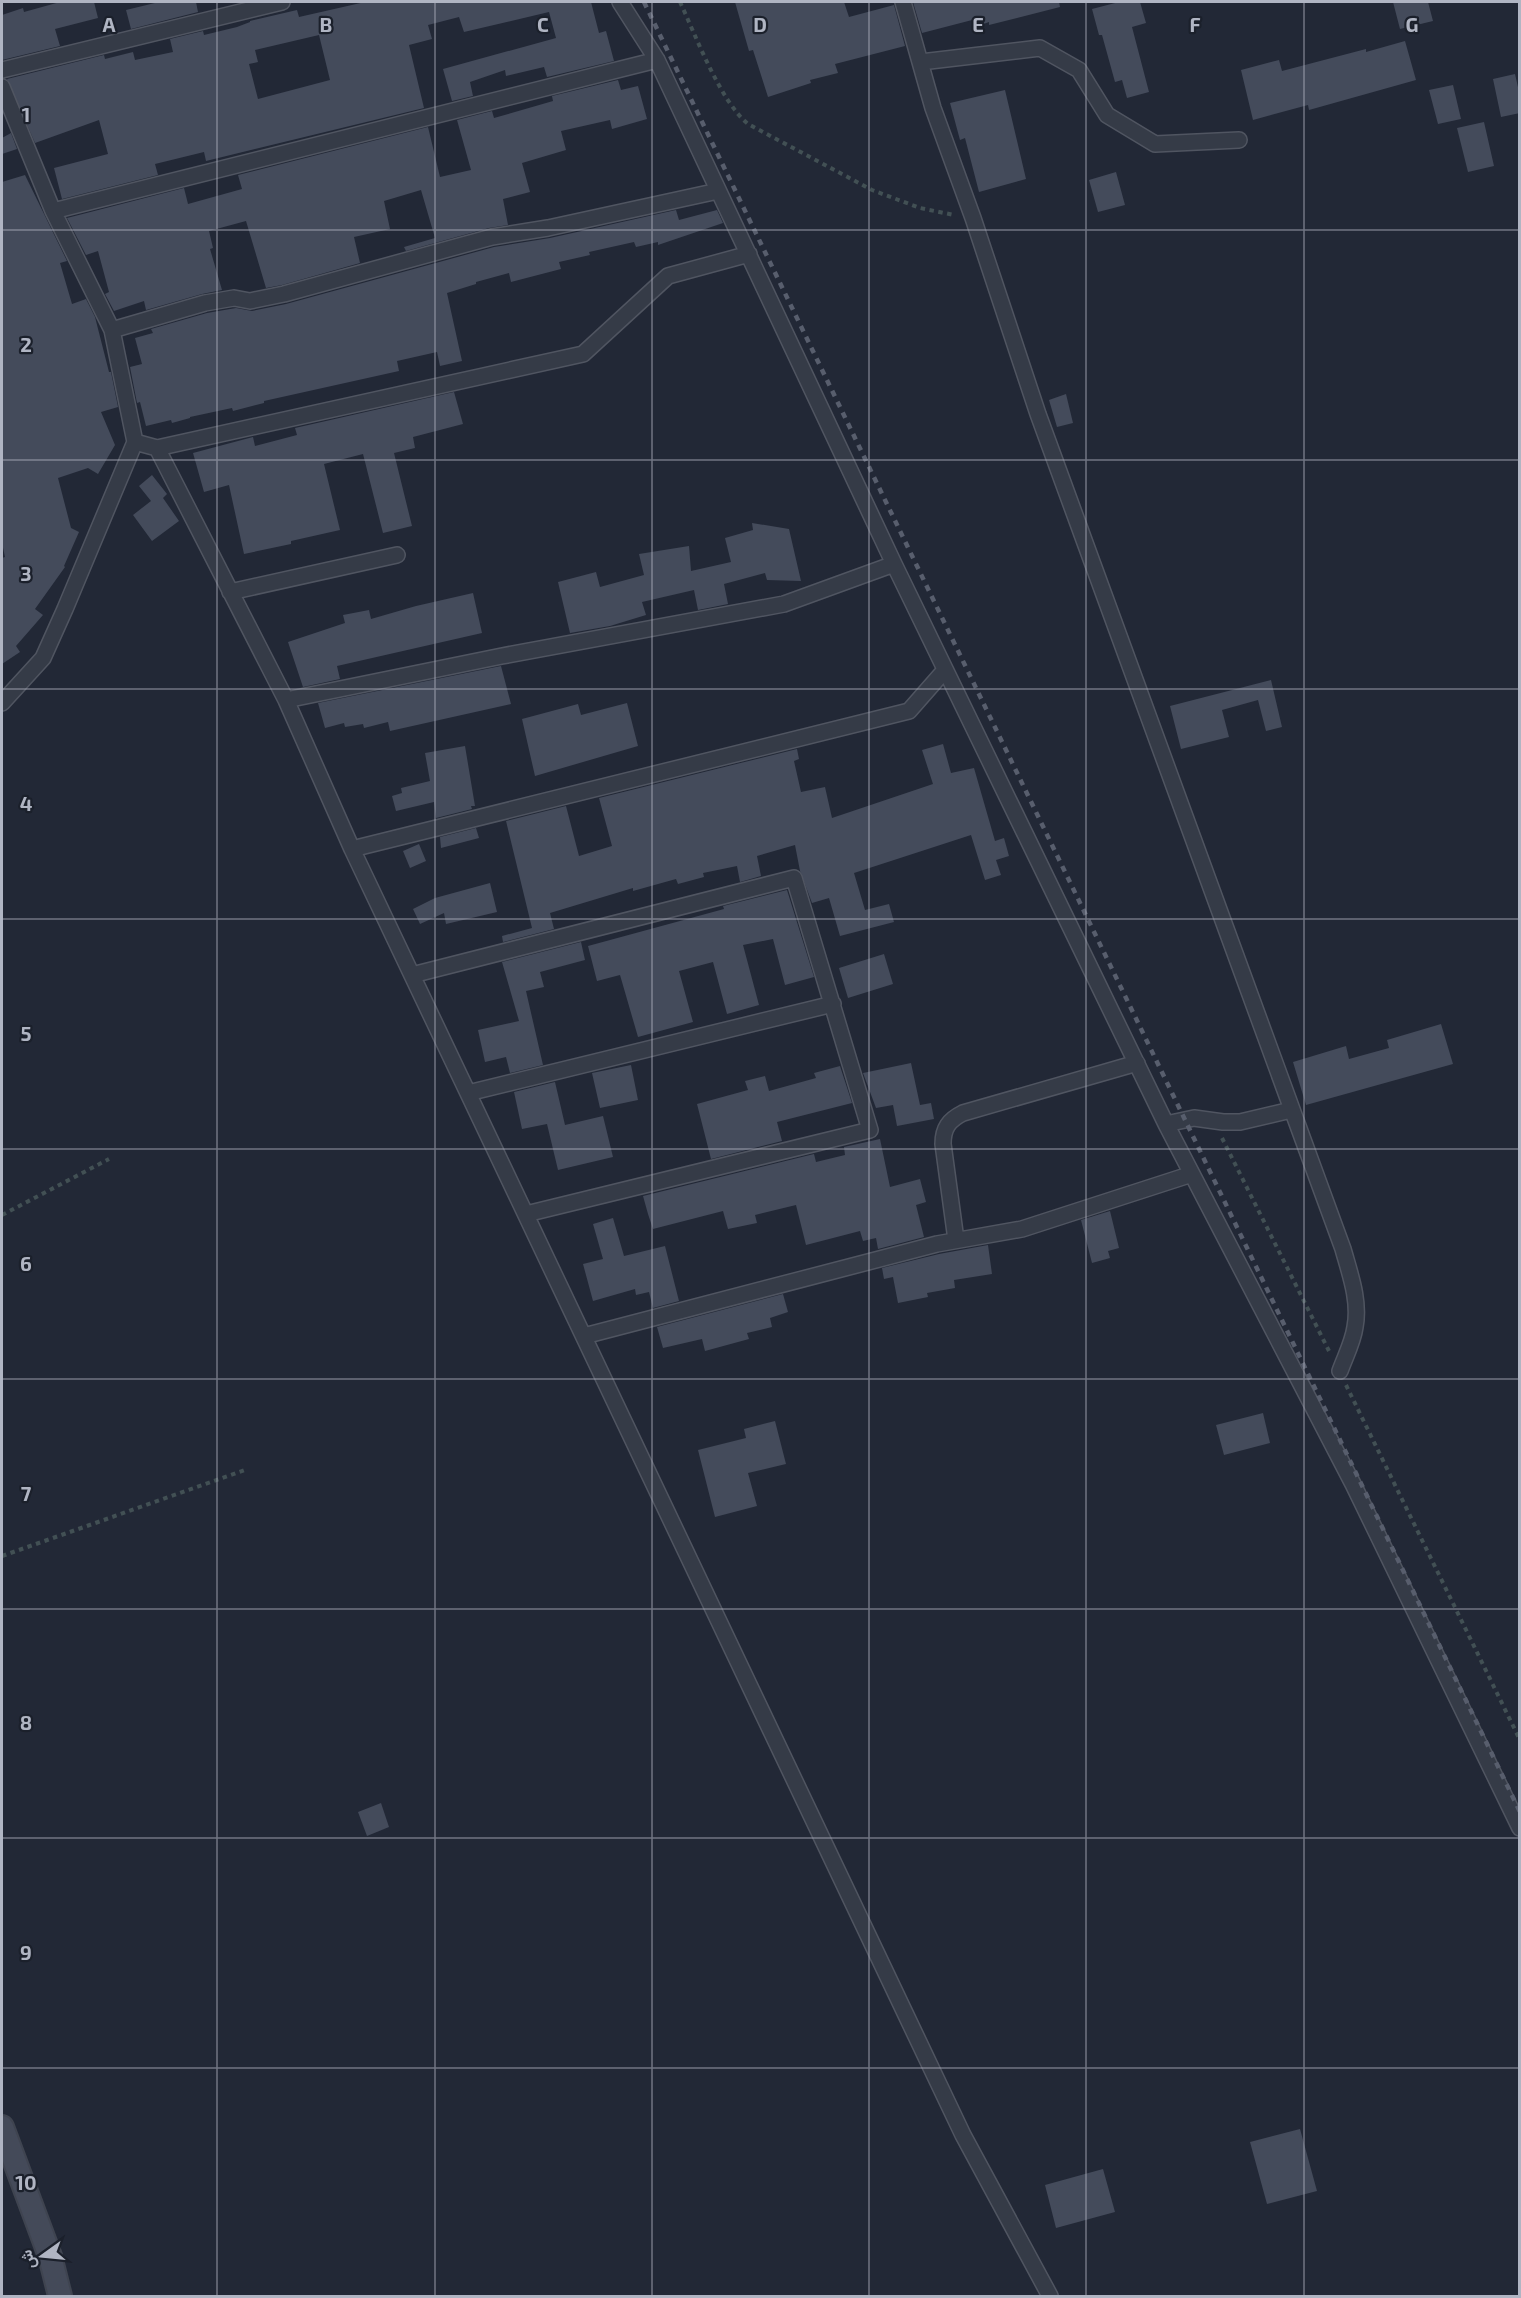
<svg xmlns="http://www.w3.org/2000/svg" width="1521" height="2298" font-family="'Exo 2',Vazirmatn,sans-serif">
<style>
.building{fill:#444b5b;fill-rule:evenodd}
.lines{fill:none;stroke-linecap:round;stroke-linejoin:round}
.street-casing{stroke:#505561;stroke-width:18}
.secondary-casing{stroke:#3f4450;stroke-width:26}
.path{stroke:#425054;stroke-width:4;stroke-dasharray:4.5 4.5;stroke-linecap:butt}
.street{stroke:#353b47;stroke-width:15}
.secondary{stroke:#444a59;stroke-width:22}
.rail{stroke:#585e6d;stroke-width:4.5;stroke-dasharray:6 6;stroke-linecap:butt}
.grid{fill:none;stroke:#b0b5c3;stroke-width:1.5;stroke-opacity:0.55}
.grid-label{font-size:20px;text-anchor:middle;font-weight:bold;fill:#b0b5c3;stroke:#1b202b;stroke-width:4.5;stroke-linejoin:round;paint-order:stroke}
</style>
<rect width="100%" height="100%" fill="#222836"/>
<!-- building -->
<path class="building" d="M60 2H94L98 18 55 29 60 46 2 60V15L23 8 24 12Z
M159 2H196L198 12 131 29 126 10Z
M365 2H591L599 33 606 31 614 61 547 77 544 67 506 76 505 70 470 82 473 96 452 101 443 69 556 38 549 12 464 32 459 17 428 25 432 39 409 45 424 108 206 161 204 152 155 164 158 175 62 199 54 168 108 154 99 120 35 143 7 79 104 55 105 59 133 52 135 60 173 52 170 39 203 31 204 35 237 27 250 22V21L297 10 299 17ZM319 35 330 80 258 99 249 64 258 62 255 50Z
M735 2H844L849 17 894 5 905 46 835 64 838 73 810 80 811 83 768 97 753 50 749 51Z
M913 2H1059L1060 7 989 25V22L978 26 976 19 922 33Z
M1119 2H1140L1146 23 1132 27 1149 92 1127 98 1122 80 1115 82 1102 35H1099L1092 9Z
M1393 2H1428L1433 21 1400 29Z
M1405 41 1416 80 1309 110 1308 105 1253 120 1241 70 1279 60 1282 71 1366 49V52Z
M1515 74 1520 96V113L1501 117 1493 79Z
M618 80 621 90 638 86 647 119 612 129 610 120 561 131 566 150 522 163 530 192 503 199 508 225 489 228 406 251 404 247 435 238 421 190 384 201 390 229 354 237 360 263 282 285 266 288 246 221 209 231 213 248 210 249 222 290 202 294 146 310 144 301 114 311 105 294 109 292 98 251 86 255 67 218 184 188 188 204 242 189 238 175 428 127 440 177 471 170 457 120 492 111 494 118 553 101 552 96Z
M1453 85 1461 119 1438 124 1429 90Z
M1005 90 1026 179 979 192 965 138 960 140 950 103Z
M1484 122 1494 166 1468 172 1457 128Z
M11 133 17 149 2 154V138Z
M1116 172 1125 205 1098 212 1089 180Z
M25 175 67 261 60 263 72 304 86 299 95 317 109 372H111L118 407 101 412 115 445 98 474 88 468 58 478 71 528 79 532 64 566 65 567 35 609 43 615 16 646 20 652 2 664V558L5 557 2 543V182Z
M676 210 679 220 717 210 723 223 658 245V242L636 247 634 242 589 252 590 255 559 262 561 269 511 282 509 273 476 282V284L447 293 462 361 440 366 437 352 397 361 399 371 264 401V403L233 411 232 408 190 417V418L172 423 171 420 146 426 140 402 137 403 130 367 142 364 135 338 153 333 151 329 207 313 236 308 252 311 286 304 494 247 550 238Z
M454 392 463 424 413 437 415 448 394 453 412 526 383 533 363 454 324 464 340 530 291 541V544L244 554 229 485 204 492 193 453 253 437 255 446 297 435 295 428Z
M1066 394 1073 423 1057 427 1049 400Z
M152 475 167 494 163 498 179 521 152 541 133 515 151 501 139 486Z
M752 523 789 529 801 581 767 580 765 573 724 584 728 604 698 610 694 590 642 602 646 615 610 626 570 633 558 582 596 572 600 587 644 575 639 554 689 546 691 571 731 562 725 538 753 530Z
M473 593 482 633 337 666 340 679 303 687 288 642 345 623 343 615 369 610 371 619 416 606Z
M501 666 511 704 390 731 388 722 364 728 363 724 345 727 344 723 325 728 318 703Z
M1271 680 1282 727 1266 731 1258 700 1222 710 1229 737 1181 749 1170 706Z
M627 703 638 746 535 776 522 719 578 704 581 715Z
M943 744 951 773 974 768 995 841 1004 838 1009 856 996 860 1001 875 985 880 971 835 854 873 865 910 889 904 894 922 840 936 829 898 812 903 800 871 795 845 757 856 761 876 740 882 737 866 703 873 704 877 678 884 676 879 633 891V888L550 913 554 929 503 942 502 936 532 928 506 821 566 806 579 856 612 846 599 798 797 749 799 759 794 761 801 792 825 787 832 818 933 784 922 750Z
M465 746 475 806H471L472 809 436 818 434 802 396 811 392 796 402 793 401 788 430 781 425 753Z
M476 828 479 838 441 848 440 837Z
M419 844 426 861 410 868 403 851Z
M490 883 497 912 446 924 444 913 420 924 413 909 435 898Z
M787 890 814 977 785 985 773 939 743 945 759 1005 727 1014 713 962 679 971 693 1022 638 1037 620 975 597 981 588 946 724 909 723 906Z
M581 942 585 960 540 972 544 987 526 991 543 1065 510 1073 506 1057 485 1062 478 1030 519 1021 502 962Z
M884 954 893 984 848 998 839 968Z
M1441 1024 1453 1064 1306 1105 1293 1062 1346 1046 1349 1059 1389 1048 1387 1040Z
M911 1063 920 1105 931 1103 934 1119 897 1126 893 1105 876 1108 863 1073Z
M631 1065 638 1100 600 1108 592 1073Z
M840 1066 852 1103 777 1122 782 1141 711 1159 697 1104 748 1090 745 1081 765 1076 769 1091 816 1078 814 1073Z
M555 1082 565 1125 603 1116 613 1157 558 1170 547 1124 522 1129 514 1092Z
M880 1139 890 1187 920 1179 926 1202 916 1205 924 1237 878 1249 876 1238 863 1241 860 1231 806 1245 796 1205 755 1215 757 1223 728 1229 723 1211 653 1229 648 1214 643 1196 814 1154 816 1162 845 1155 844 1147Z
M1110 1211 1119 1248 1108 1251 1110 1258 1092 1263 1081 1220Z
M613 1218 624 1256 665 1246 679 1301 653 1308 649 1292 636 1295 635 1289 593 1301 583 1264 603 1259 593 1224Z
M988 1245 992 1274 954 1280 955 1288 927 1293 928 1297 898 1303 893 1277 884 1279 882 1268 939 1254Z
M783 1294 788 1312 770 1318 772 1327 747 1333 749 1339 705 1351 702 1339 663 1348 657 1327Z
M1263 1413 1270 1443 1224 1455 1216 1425Z
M775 1421 786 1464 748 1473 757 1506 715 1517 698 1450 746 1438 744 1429Z
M381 1803 389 1827 367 1836 358 1812Z
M1300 2129 1317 2191 1267 2204 1250 2142Z
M1103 2169 1115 2212 1056 2228 1045 2185Z"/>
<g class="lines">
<!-- street casing -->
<g class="street-casing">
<path id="street" d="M620 2 657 60 894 564 1166 1124 1353 1484 1520 1828
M903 2 933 108 973 218 1038 414 1343 1249C1350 1274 1360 1301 1355 1327 1353 1342 1345 1357 1340 1371
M921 62 1040 48 1079 70 1107 115 1155 144 1239 140
M2 70 282 2
M2 87 53 211 112 330 135 442 157 448 583 354 668 276 749 254
M53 211 657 60
M112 330 205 303 234 298 250 301 284 294 492 237 548 228 718 191
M157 448 286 700 352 849 963 2135 1050 2296
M230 592 397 555
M286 700 502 656 784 604 894 564
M2 703 43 658 65 609 135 442
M352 849 909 711 945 670
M412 975 794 878 870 1130 526 1214
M468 1093 833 1004
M1166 1124 1194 1118 1223 1122H1240L1291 1110
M956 1240 943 1144C943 1128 949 1120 963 1113L1137 1063
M584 1336 937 1244 1022 1229 1192 1174"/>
</g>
<!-- secondary casing -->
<g class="secondary-casing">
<path id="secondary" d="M2 2127 50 2256 60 2296"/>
</g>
<!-- path -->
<path class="path" d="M680 2C696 36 720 101 748 124L872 190 920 208 954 215
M1222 1138 1329 1351
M2 1215 109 1159
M1346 1385 1520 1740
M2 1556 248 1469"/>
<!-- street -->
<use href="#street" class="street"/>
<!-- secondary -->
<use href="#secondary" class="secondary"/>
<!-- rail -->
<path class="rail" d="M644 2 1520 1812"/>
</g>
<!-- grid -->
<path class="grid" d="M217 2V2296M435 2V2296M652 2V2296M869 2V2296M1086 2V2296M1304 2V2296M2 230H1520M2 460H1520M2 689H1520M2 919H1520M2 1149H1520M2 1379H1520M2 1609H1520M2 1838H1520M2 2068H1520"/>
<g class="grid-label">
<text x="109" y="32">A</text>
<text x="326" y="32">B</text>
<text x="543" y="32">C</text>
<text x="760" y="32">D</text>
<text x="978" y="32">E</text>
<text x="1195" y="32">F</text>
<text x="1412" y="32">G</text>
<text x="26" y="122">1</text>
<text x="26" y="352">2</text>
<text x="26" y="581">3</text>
<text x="26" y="811">4</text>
<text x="26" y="1041">5</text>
<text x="26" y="1271">6</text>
<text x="26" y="1501">7</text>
<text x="26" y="1730">8</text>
<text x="26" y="1960">9</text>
<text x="26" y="2190">10</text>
</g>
<!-- border -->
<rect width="1521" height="2298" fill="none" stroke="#b0b5c3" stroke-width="6"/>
<!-- north arrow -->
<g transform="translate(42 2256) rotate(255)" stroke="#1b202b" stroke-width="4.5" paint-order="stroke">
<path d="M0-4.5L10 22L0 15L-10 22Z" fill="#b0b5c3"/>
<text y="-9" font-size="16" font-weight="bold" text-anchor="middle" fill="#b0b5c3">ش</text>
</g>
</svg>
